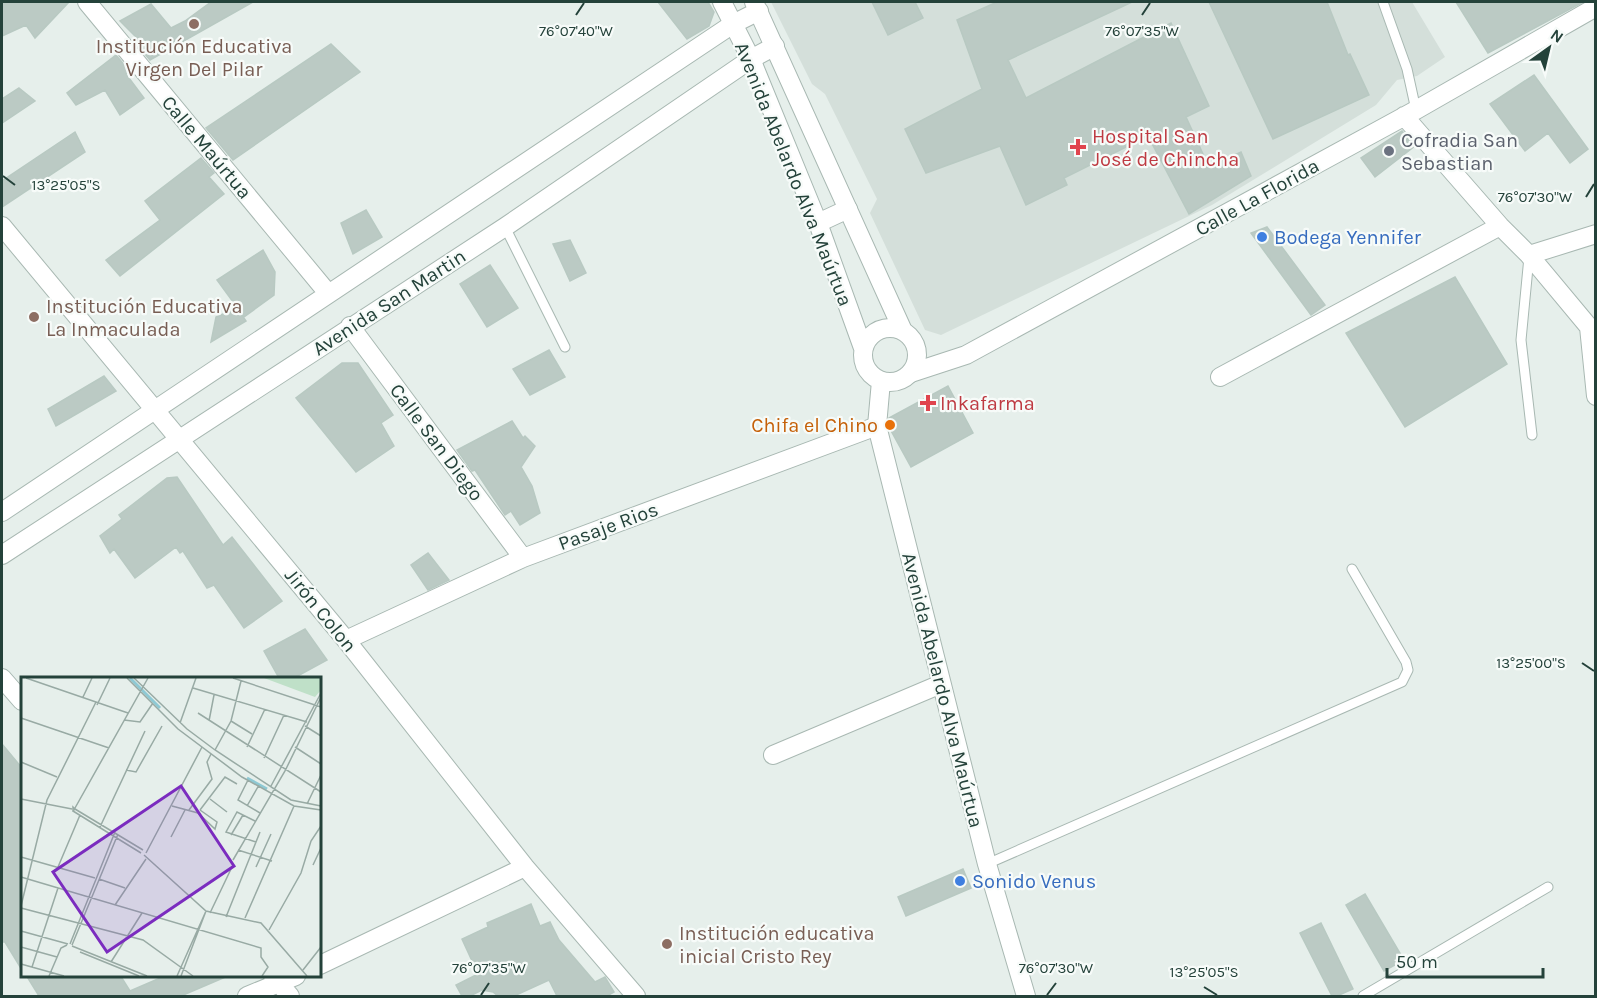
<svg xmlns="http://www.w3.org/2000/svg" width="1597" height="998" font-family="Karla,sans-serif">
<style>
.built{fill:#d4dfda}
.building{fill:#bbcac4;stroke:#b8c9c2;stroke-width:1.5}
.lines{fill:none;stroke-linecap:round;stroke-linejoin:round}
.service-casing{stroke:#a8b8b2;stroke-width:11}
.minor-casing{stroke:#a8b8b2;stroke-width:20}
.tertiary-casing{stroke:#a8b8b2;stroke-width:20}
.service{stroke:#fff;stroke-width:9}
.minor{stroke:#fff;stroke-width:18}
.tertiary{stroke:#fff;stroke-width:18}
.ticks{fill:none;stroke:#24423a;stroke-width:2}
.education-dot{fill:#8d6e63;stroke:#f7fbf9;stroke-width:2}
.health-dot{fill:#e0444e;stroke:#f7fbf9;stroke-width:2}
.worship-dot{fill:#6b7280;stroke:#f7fbf9;stroke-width:2}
.shop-dot{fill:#3f7fe0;stroke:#f7fbf9;stroke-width:2}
.food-dot{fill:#e8710a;stroke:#f7fbf9;stroke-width:2}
.labels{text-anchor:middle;stroke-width:4.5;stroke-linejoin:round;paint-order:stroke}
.education-label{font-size:20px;fill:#785e54;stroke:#f7fbf9;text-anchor:start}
.health-label{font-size:20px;fill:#be3a42;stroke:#f7fbf9;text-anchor:start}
.worship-label{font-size:20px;fill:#5b616d;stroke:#f7fbf9;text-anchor:start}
.street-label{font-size:20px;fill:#24423a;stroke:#f7fbf9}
.shop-label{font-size:20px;fill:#366cbe;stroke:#f7fbf9;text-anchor:start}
.food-label{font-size:20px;fill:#c56008;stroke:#f7fbf9;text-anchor:end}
.inset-river{fill:none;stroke:#8ec9d4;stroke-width:3}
.inset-road{fill:none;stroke:#98aaa4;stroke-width:1.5}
.view{fill:#7b2cbf;fill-opacity:0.15;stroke:#7b2cbf;stroke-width:3}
.inset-edge{fill:none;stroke:#24423a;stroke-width:3}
.ticks-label{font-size:15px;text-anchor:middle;fill:#24423a;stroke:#f7fbf9;stroke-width:4.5;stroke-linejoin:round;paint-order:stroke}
</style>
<rect width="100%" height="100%" fill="#e6efeb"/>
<!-- built -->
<path class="built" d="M771 2H1412L1445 57 1417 76 1397 80 1376 105 1212 205 941 335 925 330 870 213 877 199 825 94 812 84Z"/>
<!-- building -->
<path class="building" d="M2 2H69L35 38 26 25 2 36Z
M211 2H253L150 60 134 41 137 38 120 21 151 4 171 28 185 21Z
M658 2H708L714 12 709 26 687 39Z
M872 2H915L923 18 888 35Z
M997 2H1132L1008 60 1026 98 1171 23 1209 106 1186 117 1209 167 1241 152 1251 176 1189 214 1148 136 1064 178 1067 185 1026 205 1000 146 926 173 905 129 982 89 957 20Z
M1209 2H1327L1348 55 1350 54 1369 95 1273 139Z
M1456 2H1583L1488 53Z
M331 44 360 72 233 160 206 128Z
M116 55 130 72 126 74 144 98 120 115 105 90 76 105 67 93Z
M1534 75 1588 149 1570 163 1548 133 1525 151 1490 104Z
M19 88 35 101 2 123V99Z
M1402 131 1415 146 1375 177 1361 158Z
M75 132 85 152 2 207V181Z
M201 158 214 173 209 177 224 194 120 276 106 260 160 220 145 201Z
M366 210 382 237 353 254 341 223Z
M1267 227 1325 305 1311 315 1251 233Z
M570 240 586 273 570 281 553 244Z
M263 250 275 272 274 295 244 317 217 280Z
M490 265 518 308 487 327 460 284Z
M1455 277 1507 364 1405 427 1346 333Z
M237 308 246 321 211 342 216 317Z
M549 350 565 377 530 395 513 369Z
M342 363H358L393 415 381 423 394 446 356 472 296 398Z
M104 376 116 391 56 426 48 409Z
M948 386 973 433 911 467 889 427V418Z
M512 421 523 438 525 436 535 446 521 467 532 486 540 513 520 525 511 511 505 515 475 470 472 471 457 450Z
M177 477 223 545 232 537 282 601 244 628 214 585 207 588 183 551 180 553 176 547 135 578 114 549 110 553 100 536 122 519 119 515 167 478Z
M428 553 449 580 428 590 411 565Z
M305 629 327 660 294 678H279L264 651Z
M2 744 22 768V970L5 942H2Z
M963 869 971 888 906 916 898 897Z
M1365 894 1404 960 1384 971 1346 905Z
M531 904 540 926 550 922 559 940 595 982 605 977 614 992 607 996H557L549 980 514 996H498L493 992 482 990 470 996H462L456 985 478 974 462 939 488 927 487 923Z
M1321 923 1353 989 1337 996H1332L1300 933Z
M26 975H120L130 991 167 975H230L181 996H39Z"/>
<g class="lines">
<!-- service casing -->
<g class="service-casing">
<path id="service" d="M1383 2 1407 69 1416 110
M505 227 565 347
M1529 257 1521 340 1532 435
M987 864 1402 682 1408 670 1406 662 1352 569
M1363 996 1548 887"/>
</g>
<!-- minor casing -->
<g class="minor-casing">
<path id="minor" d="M87 2 327 292
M1404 116 1500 226 1529 255 1589 327 1596 396
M818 223 848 209
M2 226 346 640 525 867 636 996
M1529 255 1596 234
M350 326 523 558
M911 373 966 355 1416 110 1596 7
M1220 377 1500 226
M2 512 733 24 759 11
M2 555 505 227 751 59 775 46
M346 640 523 558 877 426
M2 678 22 701
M773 755 941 684
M320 965 525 867
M273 976 290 996
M247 996 296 976"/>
</g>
<!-- tertiary casing -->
<g class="tertiary-casing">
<path id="tertiary" d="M722 2 751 59 818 223 863 348
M754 2 903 331
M863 355a27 27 0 1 1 54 0a27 27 0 1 1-54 0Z
M881 381 877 426 987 864 1026 996"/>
</g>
<!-- service -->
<use href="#service" class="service"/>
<!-- minor -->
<use href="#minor" class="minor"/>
<!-- tertiary -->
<use href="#tertiary" class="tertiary"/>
</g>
<!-- ticks -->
<path class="ticks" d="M576 15 584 3M1142 15 1150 3M3 176 15 185M1586 197 1594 184M1582 663 1594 671M1204 987 1217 995M481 995 489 983M1047 995 1056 983"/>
<!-- markers -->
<g class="education-dot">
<circle cx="194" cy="24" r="6"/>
<circle cx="34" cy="317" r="6"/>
<circle cx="667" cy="944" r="6"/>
</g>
<g class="health-dot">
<path d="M1075 138h6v6h6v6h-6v6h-6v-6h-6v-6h6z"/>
<path d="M925 394h6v6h6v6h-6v6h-6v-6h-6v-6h6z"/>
</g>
<circle class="worship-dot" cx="1389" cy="151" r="6"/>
<g class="shop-dot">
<circle cx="1262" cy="237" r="6"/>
<circle cx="960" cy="881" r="6"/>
</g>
<circle class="food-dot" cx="890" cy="425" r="6"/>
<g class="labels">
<!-- education labels -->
<g class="education-label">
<text x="194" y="53" text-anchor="middle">Institución Educativa<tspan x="194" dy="23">Virgen Del Pilar</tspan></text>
<text x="46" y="313">Institución Educativa<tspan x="46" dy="23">La Inmaculada</tspan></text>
<text x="679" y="940">Institución educativa<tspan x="679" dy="23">inicial Cristo Rey</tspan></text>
</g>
<!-- health labels -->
<g class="health-label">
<text x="1092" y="143">Hospital San<tspan x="1092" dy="23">José de Chincha</tspan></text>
<text x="940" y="410">Inkafarma</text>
</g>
<!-- worship labels -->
<g class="worship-label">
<text x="1401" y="147">Cofradia San<tspan x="1401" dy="23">Sebastian</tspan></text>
</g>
<!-- street labels -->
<g class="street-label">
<text transform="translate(207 147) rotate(50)" y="7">Calle Maúrtua</text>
<text transform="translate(794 174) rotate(68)" y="7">Avenida Abelardo Alva Maúrtua</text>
<text transform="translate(1257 197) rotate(-29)" y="7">Calle La Florida</text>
<text transform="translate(389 302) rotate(-33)" y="7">Avenida San Martin</text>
<text transform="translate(437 442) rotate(53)" y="7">Calle San Diego</text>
<text transform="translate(608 526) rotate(-20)" y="7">Pasaje Rios</text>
<text transform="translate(321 610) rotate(51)" y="7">Jirón Colon</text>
<text transform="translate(943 690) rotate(76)" y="7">Avenida Abelardo Alva Maúrtua</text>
</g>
<!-- shop labels -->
<g class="shop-label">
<text x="1274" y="244">Bodega Yennifer</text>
<text x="972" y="888">Sonido Venus</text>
</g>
<!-- food labels -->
<g class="food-label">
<text x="878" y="432">Chifa el Chino</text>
</g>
</g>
<!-- overview -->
<g transform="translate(21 677)">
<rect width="300" height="300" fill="#e6efeb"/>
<path d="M243 1H300V13L294 20Z" fill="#bfe0c8"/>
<path class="inset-river" d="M109 1 139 31M226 101 246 112"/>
<path class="inset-road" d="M5 1 107 36M106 1 157 52 221 100 273 129 300 133M113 1 166 52 194 73 270 123 300 129M212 1 300 30M172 11 286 45M62 20 71 1M76 28 89 1M177 36 300 115M0 41 88 71M103 43 119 45 132 26M188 44 193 18M210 44 231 57M159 46 175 1M284 49 300 59M226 70 244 32M274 70 300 87M194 73 210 44 220 4M243 81 263 38M0 85 36 100M105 93 115 95 141 49M227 103 217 123 239 136M250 109 300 16M0 122 51 132M189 122 206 135M286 127 300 98M151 129 177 136 194 152 196 145 179 133M226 129 238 108M54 131 127 1M54 132 122 173M168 133 191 102 186 85 190 77M179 133 204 100 216 107M52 134V130L54 132 52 134 120 176M234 144 216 135 205 155 235 165M79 150 124 54M210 158 222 138M150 160 164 133M217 173 251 184M125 176 181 70M123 178 185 234 240 246 286 299M0 180 74 201M212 183 264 94 300 20M292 188 300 171M37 190 59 138M235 190 250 157M0 200 240 271V280L247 290 241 299M78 202 104 211M94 228 125 182M0 229 26 123 75 25M0 231 122 263 172 299M189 236 210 192M205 240 239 155M224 241 273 129M248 253 280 196 290 164 300 149M0 254 47 267M49 267 94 155M51 268 97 157M51 269 126 299M0 270 36 280M59 275 118 299M90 285 121 236M0 287 43 299M11 290 37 211M282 293 300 270M28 299 40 271 46 268M156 299 185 234M160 299 185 234"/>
<path class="view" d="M160 109 213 189 86 275 32 195Z"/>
<rect width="300" height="300" class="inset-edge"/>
</g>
<g class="ticks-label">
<text x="576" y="36">76°07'40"W</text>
<text x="1142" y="36">76°07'35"W</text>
<text x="66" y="190">13°25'05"S</text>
<text x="1535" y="202">76°07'30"W</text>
<text x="1531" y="668">13°25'00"S</text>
<text x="489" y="973">76°07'35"W</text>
<text x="1056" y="973">76°07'30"W</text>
<text x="1204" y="977">13°25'05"S</text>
</g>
<!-- border -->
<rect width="1597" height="998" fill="none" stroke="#24423a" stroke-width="6"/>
<!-- north arrow -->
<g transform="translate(1549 48) rotate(34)" stroke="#f7fbf9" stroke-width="4.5" paint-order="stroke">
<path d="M0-4.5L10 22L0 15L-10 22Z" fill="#24423a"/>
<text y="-9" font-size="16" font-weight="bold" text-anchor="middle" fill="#24423a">N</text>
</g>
<!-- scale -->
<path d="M1387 968v9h156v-9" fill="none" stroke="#24423a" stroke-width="3"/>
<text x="1396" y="968" font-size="18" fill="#24423a" stroke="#f7fbf9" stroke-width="4.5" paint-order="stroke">50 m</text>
</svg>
